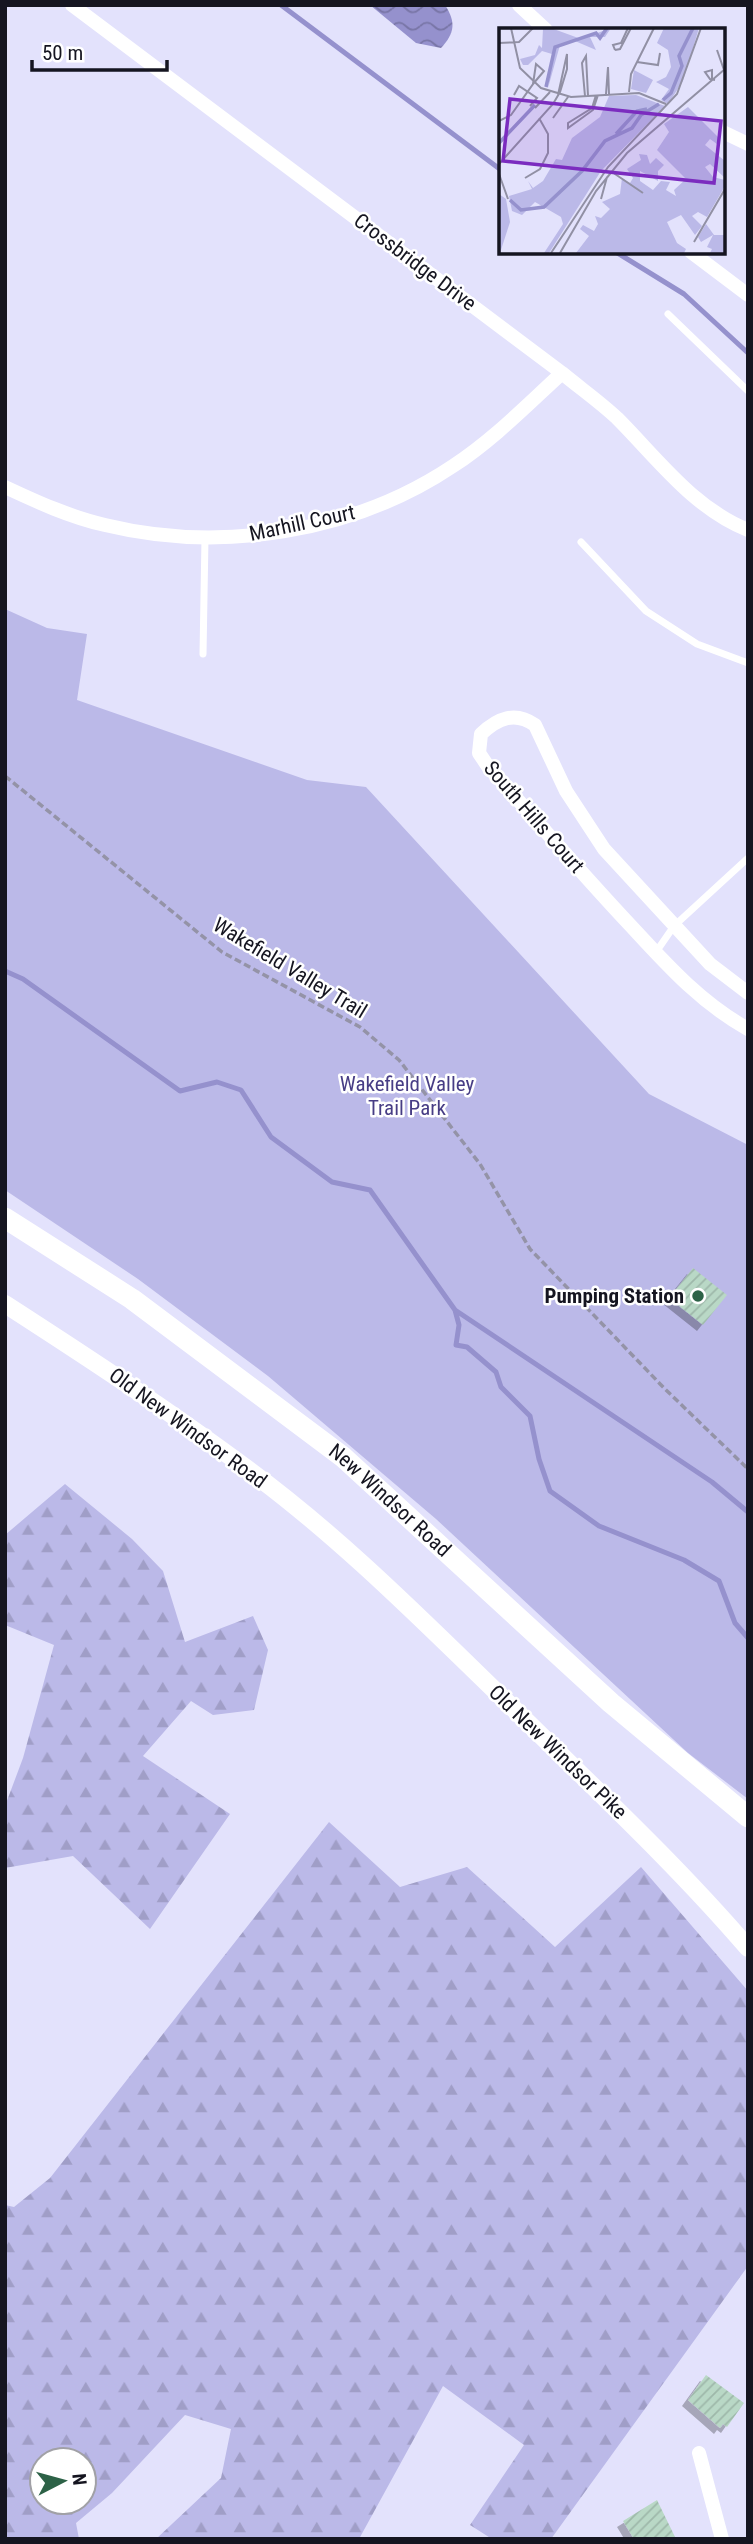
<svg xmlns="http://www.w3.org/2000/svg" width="753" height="2544" font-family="'Roboto Condensed',sans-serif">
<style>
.forest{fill:url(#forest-firs);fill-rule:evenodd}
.green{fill:#bbb9e8}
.water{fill:url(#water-waves)}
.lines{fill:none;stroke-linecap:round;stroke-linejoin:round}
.stream{stroke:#9591cd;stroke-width:5}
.building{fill:url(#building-hatch);filter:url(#shadow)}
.path{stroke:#9493a7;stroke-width:3.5;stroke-dasharray:7 3.5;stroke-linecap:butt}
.service{stroke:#fff;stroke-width:7}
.minor{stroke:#fff;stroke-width:14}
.tertiary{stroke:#fff;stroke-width:18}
.secondary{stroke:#fff;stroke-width:21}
.poi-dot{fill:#2d6247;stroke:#fff;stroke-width:2.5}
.labels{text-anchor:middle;stroke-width:5;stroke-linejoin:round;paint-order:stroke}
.street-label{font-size:21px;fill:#151520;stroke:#fff}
.park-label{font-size:21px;fill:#473d85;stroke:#fff}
.poi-label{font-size:21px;font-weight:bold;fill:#151520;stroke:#fff;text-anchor:end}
.inset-river{fill:none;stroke:#9591cd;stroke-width:3.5}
.inset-road{fill:none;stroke:#9190a4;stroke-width:2}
.view{fill:#7b2cbf;fill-opacity:0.15;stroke:#7b2cbf;stroke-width:3.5}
.inset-edge{fill:none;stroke:#151520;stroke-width:3.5}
</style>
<defs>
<pattern id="forest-firs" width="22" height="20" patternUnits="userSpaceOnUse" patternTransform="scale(1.75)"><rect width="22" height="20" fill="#bbb9e8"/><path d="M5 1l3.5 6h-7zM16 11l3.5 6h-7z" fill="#a09ec7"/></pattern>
<pattern id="water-waves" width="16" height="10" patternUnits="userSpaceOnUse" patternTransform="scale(1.75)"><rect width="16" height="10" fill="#9591cd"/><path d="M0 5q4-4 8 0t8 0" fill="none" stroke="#7875a6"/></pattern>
<pattern id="building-hatch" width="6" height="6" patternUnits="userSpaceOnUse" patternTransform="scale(1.75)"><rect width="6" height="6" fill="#b9d8c6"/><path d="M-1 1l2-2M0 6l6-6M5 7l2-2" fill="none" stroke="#9eb8aa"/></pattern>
<filter id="shadow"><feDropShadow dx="-6" dy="6" stdDeviation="0" flood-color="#0004"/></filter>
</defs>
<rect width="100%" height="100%" fill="#e3e2fc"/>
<!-- forest -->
<path class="forest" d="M65 1484 132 1539 163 1571 185 1642 253 1616 268 1650 254 1710 213 1715 191 1701 143 1756 230 1814 150 1929 73 1856 5 1868V1806L23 1758 54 1645 5 1625V1535Z
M329 1822 400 1887 467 1867 555 1947 641 1867 748 1991V2266L551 2539H492L470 2525 524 2445 443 2386 359 2539H156L221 2478 231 2429 185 2415 112 2493 76 2523 79 2539H5V2205L14 2207 50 2178ZM42 2460H84V2502H42Z"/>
<!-- green -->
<path class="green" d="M5 609 47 628 87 634 77 700 307 780 366 787 649 1094 748 1145V1799L688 1753 436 1519 268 1376 138 1279 5 1190Z"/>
<!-- water -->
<path class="water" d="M370 5H445C456 22 455 33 441 48L416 43Z"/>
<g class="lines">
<!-- stream -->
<path class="stream" d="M281 5 501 170
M616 252 684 294 748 353
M5 971 23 979 180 1091 217 1082 241 1090 271 1137 332 1182 370 1190 455 1310 459 1325 456 1345 467 1347 496 1372 501 1387 530 1416 539 1459 550 1491 599 1526 684 1560 719 1581 735 1623 748 1638
M455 1310 712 1482 748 1512"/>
</g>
<!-- building -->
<path class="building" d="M693 1268 727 1295 703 1325 669 1298Z
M706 2375 744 2403 727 2427 723 2424 720 2428 688 2400Z
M657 2500 676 2539H634L623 2521Z"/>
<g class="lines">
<!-- path -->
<path class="path" d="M5 776 222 952 360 1027 399 1060 480 1164 530 1249 665 1389 748 1469"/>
<!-- service -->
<path class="service" d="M668 314 748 391
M581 542 646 611 697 644 748 663
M203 654 205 538
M656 952 674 926 748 858"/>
<!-- minor -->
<path class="minor" d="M72 5 562 373C580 388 600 402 617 418 657 458 693 508 748 530
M519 5 546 30
M723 132 748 144
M691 252 748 295
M5 487C37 502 70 517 105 525 220 553 353 533 453 466 493 440 527 405 562 373
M748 993 710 964 604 849 566 791 535 725C515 711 498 718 481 734L479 753 487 765C535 819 582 874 631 926 667 965 701 1003 748 1029
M699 2453 722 2539"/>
<!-- tertiary -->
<path class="tertiary" d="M5 1304C87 1357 168 1410 246 1468 343 1539 428 1626 514 1709 593 1787 675 1863 748 1948"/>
<!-- secondary -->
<path class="secondary" id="s1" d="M5 1218 132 1299 343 1457 611 1703 748 1817"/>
</g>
<!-- markers -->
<circle class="poi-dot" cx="698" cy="1296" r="7"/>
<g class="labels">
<!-- street labels -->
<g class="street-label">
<text transform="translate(415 262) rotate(37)" y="7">Crossbridge Drive</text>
<text transform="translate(302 523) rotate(-12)" y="7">Marhill Court</text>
<text transform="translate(534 817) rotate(49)" y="7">South Hills Court</text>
<text transform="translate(290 968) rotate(31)" y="7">Wakefield Valley Trail</text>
<text transform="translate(188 1428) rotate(36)" y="7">Old New Windsor Road</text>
<text dy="7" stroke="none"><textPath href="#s1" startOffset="478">New Windsor Road</textPath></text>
<text transform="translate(558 1752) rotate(44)" y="7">Old New Windsor Pike</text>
</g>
<!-- park labels -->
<g class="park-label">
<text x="407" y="1091">Wakefield Valley<tspan x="407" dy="24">Trail Park</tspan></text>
</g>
<!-- poi labels -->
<g class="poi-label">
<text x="684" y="1303">Pumping Station</text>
</g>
</g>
<!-- overview -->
<g transform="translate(499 28)">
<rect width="226" height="226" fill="#e3e2fc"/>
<path d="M52 0 82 11 112 0 106 9H91L97 22 76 13 61 17 49 60 53 26 43 23 29 37H24L21 31 36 27 40 17 43 20 44 1ZM189 79 221 111 218 116 211 111 206 117 226 133V150L211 136 206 139 214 149 226 152V158L208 189 199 184 193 188 203 198 196 207 182 187 168 194 178 215 187 221 185 225H77L90 208 81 201 84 197 95 203 99 196 96 188 102 190 111 181 103 174 121 166 123 150 131 155 134 150 128 141 142 132 140 126 148 127 151 136 157 130 165 137 159 143V153L141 143V153L154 162 162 153 171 154 167 162 177 168 175 162 187 151 158 122 170 104 165 96ZM207 196 215 207H226V225H211L213 221 208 219 214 207 202 214 199 209Z" fill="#bbb9e8"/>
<path d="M165 0H200L184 53 169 76 162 72 170 61 157 54 167 49 172 39 169 22 158 15ZM135 42 154 52 147 65 132 61ZM137 67 166 78 102 143 50 225H45L64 196 62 189 36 174 23 187 13 183 10 168 33 161 29 153 34 160 44 153 57 131 63 132 73 110 101 89 110 68ZM0 166 7 171 11 194 1 225Z" fill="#bbb9e8"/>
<path class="inset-river" d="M47 59 56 19 97 5 101 10 108 0M164 72 172 65 183 38 180 28 194 0M117 106 138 83 148 81M0 115 36 77M11 172 22 182 45 179 83 143 106 113 133 100 142 87 160 76"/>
<path class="inset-road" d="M12 0 21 40 42 60 72 69 140 65 167 76M0 15 20 14 34 0M116 22 114 17 122 15 129 0M116 22 121 21 132 0M218 22 225 42M138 34 159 37 161 25M213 51V42L206 44 211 51 216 52M130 64 132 46 155 0M107 66 109 39 110 66M15 67 20 58 38 70 31 78M97 67 93 80 69 95V100L94 82 99 67M86 68 83 35 87 28 89 68M36 80 51 64M54 90 69 69M0 93 12 87 34 56 37 36 45 43 34 56M0 136 54 76 61 64 68 41V26L59 67M113 144 144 165M0 146 9 171M26 150 41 141 49 125V106L40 90M102 171 108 149M195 214 226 161M52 225 109 139 178 66 202 0M61 225 97 163 128 125 226 41"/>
<path class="view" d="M11 71 222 93 215 155 4 133Z"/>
<rect width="226" height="226" class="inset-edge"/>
</g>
<!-- border -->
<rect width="753" height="2544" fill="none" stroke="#151520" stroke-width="14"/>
<!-- north arrow -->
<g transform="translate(63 2481) rotate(84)"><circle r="33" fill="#ffffff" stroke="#a1a1a6" stroke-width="2"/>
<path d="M0-5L12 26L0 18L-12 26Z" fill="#2d6247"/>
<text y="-10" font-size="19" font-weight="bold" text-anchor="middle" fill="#151520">N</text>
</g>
<!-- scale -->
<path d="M32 60v10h135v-10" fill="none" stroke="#151520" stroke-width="3.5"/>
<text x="42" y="60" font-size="21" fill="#151520" stroke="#ffffff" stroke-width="5" paint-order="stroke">50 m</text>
</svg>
